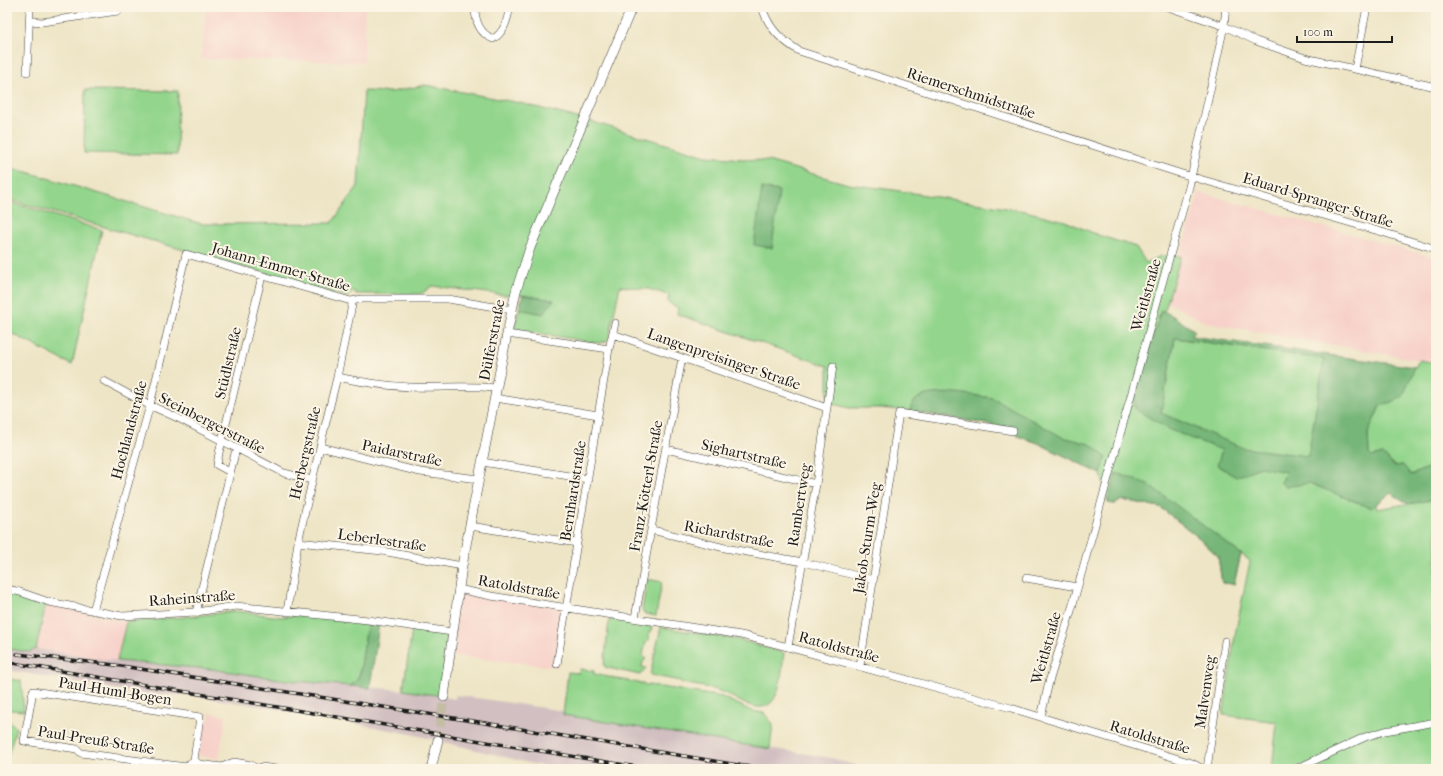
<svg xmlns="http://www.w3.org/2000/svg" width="1443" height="776" font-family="'IM FELL French Canon',serif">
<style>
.built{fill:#f7d1c9}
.industrial{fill:#d2bfc1}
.green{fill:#93d58c;stroke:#587854}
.forest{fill:#76b678;stroke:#49694a;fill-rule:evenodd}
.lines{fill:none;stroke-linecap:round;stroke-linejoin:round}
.secondary-tunnel{stroke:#c4bda4;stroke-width:9;stroke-dasharray:9 4.5;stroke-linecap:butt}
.minor-casing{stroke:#3c3a36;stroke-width:8}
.secondary-casing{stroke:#3c3a36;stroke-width:10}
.minor{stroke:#fff;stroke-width:7}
.secondary{stroke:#fff;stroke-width:9}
.rail-casing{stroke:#1c1c1c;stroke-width:3.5}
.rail{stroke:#fcf5e5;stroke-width:2;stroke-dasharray:6;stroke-linecap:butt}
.labels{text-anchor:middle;stroke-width:4;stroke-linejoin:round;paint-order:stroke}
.street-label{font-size:15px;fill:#1c1c1c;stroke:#fcf5e5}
</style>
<rect width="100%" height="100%" fill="#fcf5e5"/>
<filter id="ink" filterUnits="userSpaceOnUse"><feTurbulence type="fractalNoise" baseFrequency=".025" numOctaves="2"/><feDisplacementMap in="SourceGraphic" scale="8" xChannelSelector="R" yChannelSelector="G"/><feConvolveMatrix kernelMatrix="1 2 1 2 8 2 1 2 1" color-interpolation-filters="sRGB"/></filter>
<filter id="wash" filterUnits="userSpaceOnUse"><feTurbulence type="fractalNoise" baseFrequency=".012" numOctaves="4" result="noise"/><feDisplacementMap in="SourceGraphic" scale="16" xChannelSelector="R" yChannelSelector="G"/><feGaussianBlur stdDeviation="0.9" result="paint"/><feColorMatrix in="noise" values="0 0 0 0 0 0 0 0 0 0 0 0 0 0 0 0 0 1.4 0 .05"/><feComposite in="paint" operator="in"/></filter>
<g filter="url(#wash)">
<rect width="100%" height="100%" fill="#eee5c6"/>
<!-- built -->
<path class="built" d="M206 7H365L364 62 201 59Z
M1199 192 1436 258V363L1207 323 1167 302Z
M458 592 565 609 557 667 454 656Z
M46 604 126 622 117 661 36 649Z
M210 713 226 716 219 759 200 756 198 755 204 720 209 721Z"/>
<!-- industrial -->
<path class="industrial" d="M7 649 29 652 36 649 117 661 211 669 286 680 403 690 455 699 456 695 463 696 564 711V715L831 758 868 769H562L537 765 411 734 271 708 188 695 145 694 7 670Z"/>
<!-- green -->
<path class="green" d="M425 85 520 103 593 122 706 156 768 161 848 184 894 190 1025 211 1065 221 1098 235 1136 247 1146 263 1161 256H1181L1137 403 1161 413 1175 338 1324 359C1344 408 1367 457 1377 509L1436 499V769H1272L1277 722 1223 715 1235 635 1250 561 1241 554 1234 584 1222 583 1218 556 1198 537 1160 507 1122 500 1114 504 1108 503 1101 474 1038 443 1018 436 1011 428 910 411 879 408H849L828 403V366L677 314 678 308 668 302 669 295 648 289 620 286 609 338 605 342 596 343 514 329 523 295H504L432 286 421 294H356L354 290 347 297 7 199V168L27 172 202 224 332 223 358 186 364 91 391 92Z
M85 90 178 91 177 155 84 153Z
M7 201 102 230 72 365 7 331Z
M1419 360 1436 363V453H1432L1428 468 1410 475 1403 465 1394 466 1383 454 1372 457 1369 454 1368 433 1380 406 1408 381Z
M647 579 662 582 656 616 645 614 642 610Z
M7 589 46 604 36 649 29 652 7 649Z
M236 611 281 617C309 612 339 620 367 625L360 673 357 679 350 686 286 680 211 669 117 661 126 622 195 616Z
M614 619 649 625 652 628 649 633V640L646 642C645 648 643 652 643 657L646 659 643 662 642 667 646 668 640 675 608 668 605 667 604 665 609 620Z
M661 627 740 640 784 653C781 672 782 715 752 706 742 704 734 697 724 693 711 687 696 686 682 683L680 681 650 675Z
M412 630 442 633 448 637 442 696 403 690Z
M580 669 594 671V674L643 684 722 697 752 711 764 713 773 724 770 749 563 715 568 672 579 673Z
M11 679 21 681 24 711 10 710 7 707V680Z
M7 718 16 728 7 759Z"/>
<!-- forest -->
<path class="forest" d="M762 188 779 191 772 248 754 245Z
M523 295 554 300 543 314 519 309Z
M1161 310 1173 316 1195 331 1191 336 1415 367 1402 398 1380 406 1368 433 1369 454 1372 457 1383 454 1394 466 1403 465 1411 475 1428 468 1431 453H1436V499L1409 504 1391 493 1371 508 1309 483 1285 487 1281 483 1286 472 1260 467 1236 477 1217 465 1222 450 1170 430 1135 409 1134 400ZM1175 338 1324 359 1308 456 1243 448 1161 413Z
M957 393 993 398 1062 437 1090 444 1106 457 1101 474 1038 443 1018 436 1011 428 910 411C913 390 941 394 957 393Z
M1116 473 1148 484 1241 554 1234 584 1222 583 1218 556 1198 537 1160 507 1122 500 1114 504 1108 503Z
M373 624H379L370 688 350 686 357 679 360 673 367 625Z"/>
</g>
<g filter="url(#ink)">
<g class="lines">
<!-- secondary-tunnel -->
<path class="secondary-tunnel" d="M438 740 444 697"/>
<!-- minor casing -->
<g class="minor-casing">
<path id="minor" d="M475 7C475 21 479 33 493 39 505 32 507 20 510 7
M762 7C769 29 780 39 799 51L1179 173 1382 232 1436 249
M1168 7 1224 26 1256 41 1305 58 1436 87
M30 21 42 22 118 11V7
M1355 69 1367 7
M27 72 30 7
M507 334 609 349
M613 334 827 408
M337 377C361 382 386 386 410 387 439 388 467 385 496 388
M104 381 147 404 178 418 284 473 312 480
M495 398 598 415
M320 447 420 472 479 479
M666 449 816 484
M482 462 588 479
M230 472 217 465 219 453 262 276
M470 526 577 543
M652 530 725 548 803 562 873 580
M298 542 382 551 462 566
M1026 578 1077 587
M7 589 20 592 49 602 122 616 196 612 236 606 368 620 452 632
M458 589 491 596 741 635 788 647 1011 708 1192 763 1203 769
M93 611 150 405 186 254 351 301 362 299H448L512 310
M196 612 236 449
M287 612 298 542 320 447 337 377 352 305 351 301
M635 618 682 358
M788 647 816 484 833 366
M557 664 609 349 615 323
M860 666 899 413 1013 431
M33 691 200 717 194 760 186 767 81 753 77 749 24 741Z
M1041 717 1049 682 1071 611 1189 187 1224 26 1226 7
M194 760 199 764 222 767 234 762 251 765 257 769
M257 769 262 767 276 769
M1207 769 1225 641
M1296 769 1365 737 1385 731 1436 722"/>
</g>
<!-- secondary casing -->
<g class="secondary-casing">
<path id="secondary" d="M444 697 462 566 507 334 516 291 530 248 632 7
M431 769 438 740"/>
</g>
<!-- minor -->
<use href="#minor" class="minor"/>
<!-- secondary -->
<use href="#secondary" class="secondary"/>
<!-- rail casing -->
<g class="rail-casing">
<path id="rail" d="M17 654 115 665 479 722 762 769
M7 662 649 769"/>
</g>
<!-- rail -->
<use href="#rail" class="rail"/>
</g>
</g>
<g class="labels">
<!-- street labels -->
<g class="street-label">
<text transform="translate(971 93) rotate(18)" y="5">Riemerschmidstraße</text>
<text transform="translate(1318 200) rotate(17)" y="5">Eduard-Spranger-Straße</text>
<text transform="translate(281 267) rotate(16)" y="5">Johann-Emmer-Straße</text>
<text transform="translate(1146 295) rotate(-74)" y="5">Weitlstraße</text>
<text transform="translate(492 340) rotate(-79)" y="5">Dülferstraße</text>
<text transform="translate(724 359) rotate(19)" y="5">Langenpreisinger Straße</text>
<text transform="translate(228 363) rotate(-77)" y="5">Stüdlstraße</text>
<text transform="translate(212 423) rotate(27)" y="5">Steinbergerstraße</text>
<text transform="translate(129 430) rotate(-75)" y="5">Hochlandstraße</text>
<text transform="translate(305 453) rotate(-77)" y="5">Herbergstraße</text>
<text transform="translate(402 453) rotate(12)" y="5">Paidarstraße</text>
<text transform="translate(744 454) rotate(13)" y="5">Sighartstraße</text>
<text transform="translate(646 486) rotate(-80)" y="5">Franz-Kötterl-Straße</text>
<text transform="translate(573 491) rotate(-81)" y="5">Bernhardstraße</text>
<text transform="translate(799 505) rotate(-81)" y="5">Rambertweg</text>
<text transform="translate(729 534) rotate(11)" y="5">Richardstraße</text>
<text transform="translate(867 538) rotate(-81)" y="5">Jakob-Sturm-Weg</text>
<text transform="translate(382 540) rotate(8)" y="5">Leberlestraße</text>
<text transform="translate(519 587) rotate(10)" y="5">Ratoldstraße</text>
<text transform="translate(192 598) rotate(-4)" y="5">Raheinstraße</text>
<text transform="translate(839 647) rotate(15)" y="5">Ratoldstraße</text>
<text transform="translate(1046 648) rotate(-74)" y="5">Weitlstraße</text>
<text transform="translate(115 691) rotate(9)" y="5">Paul-Huml-Bogen</text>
<text transform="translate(1205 692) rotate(-82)" y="5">Malvenweg</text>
<text transform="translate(1150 737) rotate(17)" y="5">Ratoldstraße</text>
<text transform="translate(96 740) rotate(9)" y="5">Paul-Preuß-Straße</text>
</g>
</g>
<!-- margin -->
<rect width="1443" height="776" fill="none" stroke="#fcf5e5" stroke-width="24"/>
<!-- scale -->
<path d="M1297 36v6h95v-6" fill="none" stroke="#1c1c1c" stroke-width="2"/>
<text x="1303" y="36" font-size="12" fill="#1c1c1c" stroke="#fcf5e5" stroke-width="3" paint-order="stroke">100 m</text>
</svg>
